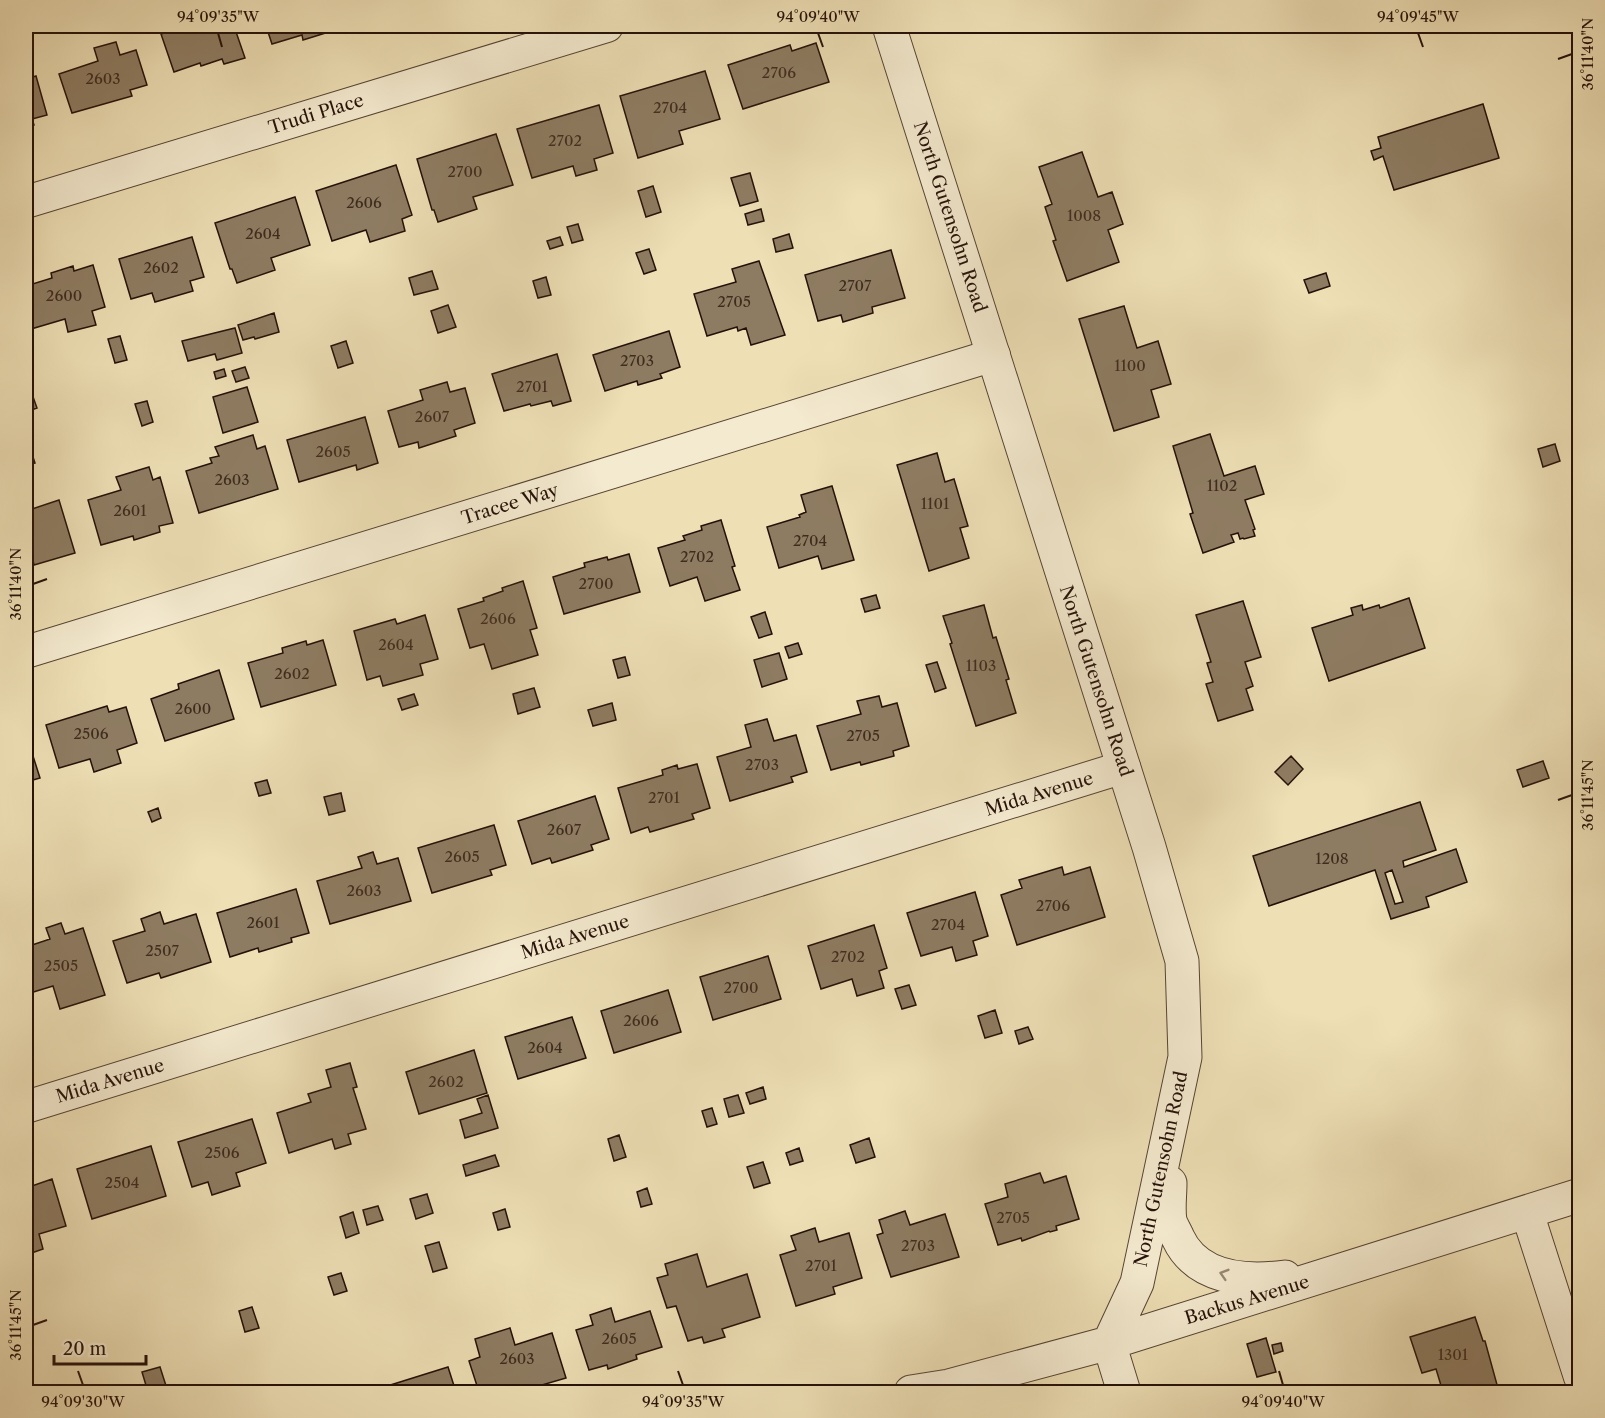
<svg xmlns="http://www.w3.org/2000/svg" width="1605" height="1418" font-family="'Libre Caslon Text',serif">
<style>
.building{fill:#8e7c62;stroke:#251109;stroke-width:1.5;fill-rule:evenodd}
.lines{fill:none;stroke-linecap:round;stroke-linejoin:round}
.minor-casing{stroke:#574434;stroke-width:34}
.tertiary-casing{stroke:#574434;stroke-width:35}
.minor{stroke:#f4eacf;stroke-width:32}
.tertiary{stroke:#f4eacf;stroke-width:33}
.oneway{stroke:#978876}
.ticks{fill:none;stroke:#251109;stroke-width:2}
.labels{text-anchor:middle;stroke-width:4.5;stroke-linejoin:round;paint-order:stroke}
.number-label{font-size:15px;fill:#3f2c1f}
.street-label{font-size:18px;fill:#251109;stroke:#f4eacf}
.neatline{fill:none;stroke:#251109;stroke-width:2}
.ticks-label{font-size:15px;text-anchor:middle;fill:#251109}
</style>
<rect width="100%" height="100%" fill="#eedfb5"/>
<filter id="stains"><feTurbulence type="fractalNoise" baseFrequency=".00333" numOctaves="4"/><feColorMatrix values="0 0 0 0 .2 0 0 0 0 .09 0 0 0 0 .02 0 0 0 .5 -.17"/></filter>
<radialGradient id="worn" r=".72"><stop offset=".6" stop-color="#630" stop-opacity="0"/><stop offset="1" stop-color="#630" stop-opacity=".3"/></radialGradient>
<!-- building -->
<path class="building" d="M186 26H234L245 58 224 64 222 59 201 66 200 63 174 72 161 34Z
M266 26H333H330L332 31 303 40 302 35 272 44Z
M116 42 120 55 136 50 147 85 130 90 132 96 72 113 59 74 98 61 94 48Z
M816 43 829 82 743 109 728 65 790 45 792 51Z
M705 71 720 119 679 131 683 144 638 158 620 96Z
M36 76 47 115 32 119 34 125 26 127V79Z
M1483 104 1499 158 1394 190 1383 156 1374 160 1371 151 1381 148 1378 137Z
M599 105 613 153 594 159 597 170 576 176 573 166 532 178 517 129Z
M496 134 513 185 473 197 477 209 438 222 434 210H432L417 159Z
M1082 152 1098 197 1112 192 1123 224 1108 230 1119 262 1067 281 1053 241 1056 240 1045 207 1052 204 1039 167Z
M396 165 412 215 402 219 405 231 370 242 366 230 332 241 316 191Z
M750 173 758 201 740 206 731 178Z
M653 186 661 212 646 217 638 191Z
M295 197 310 245 271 258 275 270 237 283 232 269H230L215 223Z
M761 209 764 221 748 225 745 214Z
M578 224 583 240 572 243 567 227Z
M789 234 793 248 776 252 773 239Z
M192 237 204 277 190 281 193 291 155 302 152 293 131 299 119 259Z
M560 237 563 245 550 249 547 241Z
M649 249 656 270 644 274 636 253Z
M891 250 905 298 872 307 873 313 843 322 841 315 818 321 805 275Z
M759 261 785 335 751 345 746 328 738 331 737 327 707 336 694 294 736 282 732 269Z
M93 265 105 307 92 311 96 325 68 332 65 319 31 329 26 312V286L52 278 51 273 73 266 74 271Z
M432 271 438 289 414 295 409 278Z
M1326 273 1330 286 1309 293 1304 280Z
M546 277 551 295 538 298 533 281Z
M448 305 456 327 438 333 431 311Z
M1124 306 1137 348 1158 341 1171 384 1151 390 1159 417 1114 431 1079 319Z
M274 313 279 332 255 339 254 337 243 340 238 325Z
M235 328 242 353 217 360 215 354 188 361 182 341Z
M669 331 680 367 660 374 662 378 638 385 637 381 605 391 593 355Z
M120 336 127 360 115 363 108 339Z
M346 341 353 363 338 368 331 346Z
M557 354 571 401 553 406 551 401 531 406 530 404 504 411 492 374Z
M245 367 249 378 236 382 232 371Z
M224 369 226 376 216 379 214 372Z
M27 380 37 408 26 412V381Z
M447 382 450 392 465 388 475 423 454 430 456 436 419 448 418 442 399 447 388 411 423 400 420 390Z
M247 387 258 422 223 433 213 397Z
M147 401 153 422 142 426 135 404Z
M365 417 378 463 357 470 356 465 299 482 287 440Z
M1210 434 1224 476 1255 466 1264 494 1245 500 1255 529 1253 530 1255 536 1244 539 1243 538 1240 539 1238 533 1231 535 1234 542 1203 553 1190 514 1193 513 1173 446Z
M253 435 257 449 265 446 278 489 199 513 186 471 212 463 210 458 219 456 215 447Z
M26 436 35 463 26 466Z
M1555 444 1560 461 1543 467 1538 449Z
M937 453 945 482 954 479 968 526 960 528 969 558 929 571 897 465Z
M149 467 153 480 160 477 173 523 159 526 160 532 134 540 133 536 101 545 88 500 121 490 116 477Z
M832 486 854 560 822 569 818 556 779 568 767 527 800 517 799 515 806 512 801 495Z
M59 500 75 553 34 565 32 556 26 558V511Z
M721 520 735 566 732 567 740 590 705 601 697 577 670 586 658 548 685 540 683 536 702 530 701 526Z
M629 554 640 592 564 614 553 577 585 567 584 563 607 557 608 560Z
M523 581 537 628 530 630 538 655 492 669 484 644 470 648 458 609 484 601 483 598 503 591 502 588Z
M876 595 880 608 865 612 861 599Z
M1409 598 1425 648 1329 681 1312 628 1353 615 1351 608 1362 605 1363 610 1379 605 1380 608Z
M1243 601 1261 657 1245 662 1253 686 1246 689 1253 710 1218 721 1206 684 1213 682 1207 663 1211 662 1196 615Z
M984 605 993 638 996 637 1009 679 1006 680 1016 713 976 726 950 644 952 643 943 616Z
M765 612 772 634 759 638 751 617Z
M425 615 438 659 420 664 423 675 383 686 380 676 367 680 354 631 395 619 397 624Z
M323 640 336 685 261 707 248 663 283 653 282 648 306 641 307 645Z
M798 643 802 654 789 658 785 647Z
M779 653 787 679 762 687 754 660Z
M625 657 630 675 618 678 613 660Z
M937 662 946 688 935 692 926 665Z
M219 670 234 719 165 741 151 699 179 689 178 684Z
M534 688 540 707 518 714 513 694Z
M414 694 418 705 402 710 398 699Z
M879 696 882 707 897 703 909 746 893 751 894 756 861 765 860 762 831 770 817 726 861 714 857 701Z
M612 703 616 720 593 726 588 710Z
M107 706 109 712 126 707 137 743 117 750 121 763 94 772 90 759 59 768 46 725Z
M767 719 774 741 796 735 807 772 791 777 793 782 730 801 717 757 751 747 745 725Z
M26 734 40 778 26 782Z
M1291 756 1303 769 1288 785 1275 772Z
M1543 761 1549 778 1523 787 1517 770Z
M697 764 710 808 692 814 694 819 650 832 648 827 631 833 618 788 663 775 662 770 677 765 678 769Z
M267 780 271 793 259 796 255 783Z
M341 793 345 811 329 815 324 797Z
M595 796 609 839 591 845 593 850 552 863 550 858 532 864 518 821Z
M1420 802 1436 850 1403 861 1404 867 1456 849 1467 882 1426 897 1429 907 1391 919 1375 870 1269 906 1253 856ZM1392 870 1403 902 1395 904 1385 873Z
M158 808 161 818 152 822 148 812Z
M494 825 506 865 490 870 492 875 432 893 418 848Z
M373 852 377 864 398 858 411 901 330 924 317 881 362 868 358 857Z
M1062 867 1064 875 1090 867 1105 917 1017 945 1001 895 1022 888 1019 880Z
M296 889 309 933 291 938 292 942 259 952 258 948 230 957 217 913Z
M975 892 988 936 973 941 977 955 956 961 952 947 921 956 907 913Z
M160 912 164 924 196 914 211 962 161 978 159 973 127 983 113 941 145 931 141 919Z
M61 923 65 934 83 928 105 995 60 1009 53 986 27 994 26 947 50 939 46 928Z
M874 925 887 968 879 971 884 988 857 996 852 979 821 989 808 946Z
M768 956 781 999 713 1020 700 977Z
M909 985 916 1005 902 1009 895 989Z
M668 990 681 1032 614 1053 601 1011Z
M995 1010 1002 1033 985 1038 978 1016Z
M572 1017 586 1058 518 1079 505 1037Z
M1028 1027 1033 1039 1019 1044 1015 1031Z
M474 1050 487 1093 419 1114 406 1072Z
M350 1063 357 1087 353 1088 366 1129 348 1134 351 1144 335 1149 332 1139 289 1153 277 1113 311 1102 308 1094 331 1087 326 1070Z
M763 1087 766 1099 750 1104 746 1093Z
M488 1095 498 1128 465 1138 460 1120 482 1113 477 1099Z
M738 1095 744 1113 729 1117 724 1099Z
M712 1108 717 1124 707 1127 702 1111Z
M252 1119 266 1163 236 1173 240 1186 212 1195 208 1182 192 1187 178 1142Z
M619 1135 626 1157 614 1161 608 1139Z
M869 1138 875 1157 856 1163 850 1145Z
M151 1146 166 1196 92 1219 77 1169Z
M799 1148 803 1161 790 1165 786 1153Z
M495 1155 499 1166 466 1176 463 1165Z
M763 1162 770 1183 754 1188 747 1167Z
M1040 1173 1044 1183 1066 1176 1079 1219 1056 1226 1057 1230 1050 1232 1049 1231 1022 1241 1021 1238 998 1245 985 1204 1008 1197 1005 1184Z
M52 1179 66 1226 39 1234 43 1249 26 1255V1188Z
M647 1188 652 1204 641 1207 637 1192Z
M427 1194 433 1213 416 1219 410 1199Z
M378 1206 383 1220 367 1225 363 1210Z
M505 1209 510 1227 498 1230 493 1213Z
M905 1211 910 1225 945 1214 959 1257 891 1277 877 1235 883 1233 879 1220Z
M353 1212 359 1233 346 1238 340 1217Z
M815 1228 819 1242 849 1233 862 1278 833 1287 835 1294 796 1306 780 1255 796 1250 791 1236Z
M439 1242 447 1268 433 1272 425 1246Z
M697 1254 707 1287 747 1274 760 1317 722 1329 725 1337 704 1343 702 1337 688 1341 676 1306 667 1308 657 1278 668 1275 665 1264Z
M341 1273 347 1291 334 1295 328 1277Z
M252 1307 259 1328 245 1332 239 1311Z
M611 1308 615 1322 650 1311 662 1347 636 1355 637 1359 608 1369 607 1365 589 1370 576 1330 593 1325 590 1315Z
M1475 1317 1483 1341H1485L1499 1392H1443L1436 1369 1422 1373 1410 1337Z
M510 1328 515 1345 552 1333 566 1378 535 1387 536 1392H479L469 1361 480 1357 475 1339Z
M1266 1338 1276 1372 1257 1377 1247 1344Z
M1281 1343 1283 1351 1274 1354 1272 1345Z
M160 1367 168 1392H148L142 1372Z
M448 1367 456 1392H368Z"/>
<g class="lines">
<!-- minor casing -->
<g class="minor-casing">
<path id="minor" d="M26 202 607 26
M26 652 994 355
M26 1107 1124 767
M1527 1212 1580 1377"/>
</g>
<!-- tertiary casing -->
<g class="tertiary-casing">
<path id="tertiary" d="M889 26 1149 847 1182 961 1185 1057 1137 1283 1109 1343
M1170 1183C1170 1195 1168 1209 1170 1221 1172 1227 1176 1233 1178 1238 1197 1279 1246 1282 1285 1277
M1109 1343 1124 1392
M911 1392 949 1386 1109 1343 1580 1195"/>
</g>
<!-- minor -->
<use href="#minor" class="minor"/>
<!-- tertiary -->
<use href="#tertiary" class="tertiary"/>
</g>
<!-- one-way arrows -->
<defs><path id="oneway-chevron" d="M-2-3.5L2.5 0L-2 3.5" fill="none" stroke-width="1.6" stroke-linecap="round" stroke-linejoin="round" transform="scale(1.5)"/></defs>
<use class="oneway" href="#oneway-chevron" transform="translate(1224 1274) rotate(-163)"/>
<!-- ticks -->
<path class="ticks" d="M218 33 222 47M818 33 823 47M1418 33 1423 47M1558 59 1572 54M33 584 47 579M1558 800 1572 795M33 1325 47 1320M78 1371 83 1385M678 1371 683 1385M1279 1371 1283 1385"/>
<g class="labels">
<!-- number labels -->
<g class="number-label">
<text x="779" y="78">2706</text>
<text x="103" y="84">2603</text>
<text x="670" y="113">2704</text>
<text x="565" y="146">2702</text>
<text x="465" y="177">2700</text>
<text x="364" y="208">2606</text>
<text x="1084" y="221">1008</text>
<text x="263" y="239">2604</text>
<text x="161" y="273">2602</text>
<text x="855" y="291">2707</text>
<text x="64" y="301">2600</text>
<text x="734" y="307">2705</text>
<text x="637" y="366">2703</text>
<text x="1130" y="371">1100</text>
<text x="532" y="392">2701</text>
<text x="432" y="422">2607</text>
<text x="333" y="457">2605</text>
<text x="232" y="485">2603</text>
<text x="1222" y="491">1102</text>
<text x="935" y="509">1101</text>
<text x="130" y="516">2601</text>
<text x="810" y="546">2704</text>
<text x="697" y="562">2702</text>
<text x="596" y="589">2700</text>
<text x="498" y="624">2606</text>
<text x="396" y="650">2604</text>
<text x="981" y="671">1103</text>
<text x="292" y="679">2602</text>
<text x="193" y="714">2600</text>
<text x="91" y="739">2506</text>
<text x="863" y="741">2705</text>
<text x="762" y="770">2703</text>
<text x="664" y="803">2701</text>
<text x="564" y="835">2607</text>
<text x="462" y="862">2605</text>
<text x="1332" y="864">1208</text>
<text x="364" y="896">2603</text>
<text x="1053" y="911">2706</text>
<text x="263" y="928">2601</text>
<text x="948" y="930">2704</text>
<text x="162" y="956">2507</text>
<text x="848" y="962">2702</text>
<text x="61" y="971">2505</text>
<text x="741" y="993">2700</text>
<text x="641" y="1026">2606</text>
<text x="545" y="1053">2604</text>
<text x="446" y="1087">2602</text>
<text x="222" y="1158">2506</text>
<text x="122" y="1188">2504</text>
<text x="1013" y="1223">2705</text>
<text x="918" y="1251">2703</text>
<text x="821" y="1271">2701</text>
<text x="619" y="1344">2605</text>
<text x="1453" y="1360">1301</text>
<text x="517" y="1364">2603</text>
</g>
<!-- street labels -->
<g class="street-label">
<text transform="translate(316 114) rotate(-17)" y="6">Trudi Place</text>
<text transform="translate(950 217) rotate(72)" y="6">North Gutensohn Road</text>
<text transform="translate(510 504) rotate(-17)" y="6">Tracee Way</text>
<text transform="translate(1096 681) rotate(72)" y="6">North Gutensohn Road</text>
<text transform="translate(1039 794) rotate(-17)" y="6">Mida Avenue</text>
<text transform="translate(575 937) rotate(-17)" y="6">Mida Avenue</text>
<text transform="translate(110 1081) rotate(-17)" y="6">Mida Avenue</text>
<text transform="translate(1161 1169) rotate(-78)" y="6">North Gutensohn Road</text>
<text transform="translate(1247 1300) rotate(-17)" y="6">Backus Avenue</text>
</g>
</g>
<!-- margin -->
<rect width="1605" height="1418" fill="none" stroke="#eedfb5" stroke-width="66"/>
<!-- scale -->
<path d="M54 1355v9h92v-9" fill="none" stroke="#251109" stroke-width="3"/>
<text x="63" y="1355" font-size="18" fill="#251109" stroke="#f4eacf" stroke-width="4.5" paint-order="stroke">20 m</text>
<rect x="33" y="33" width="1539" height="1352" class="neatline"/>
<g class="ticks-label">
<text x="218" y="22">94°09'35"W</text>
<text x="818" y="22">94°09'40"W</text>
<text x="1418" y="22">94°09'45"W</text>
<text transform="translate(1588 54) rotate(-90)" y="5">36°11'40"N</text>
<text transform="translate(16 584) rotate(-90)" y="5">36°11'40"N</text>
<text transform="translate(1588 795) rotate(-90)" y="5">36°11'45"N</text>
<text transform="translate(16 1325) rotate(-90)" y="5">36°11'45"N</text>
<text x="83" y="1407">94°09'30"W</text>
<text x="683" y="1407">94°09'35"W</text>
<text x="1283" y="1407">94°09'40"W</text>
</g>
<rect width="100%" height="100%" filter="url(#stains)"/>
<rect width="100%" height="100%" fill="url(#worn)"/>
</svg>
